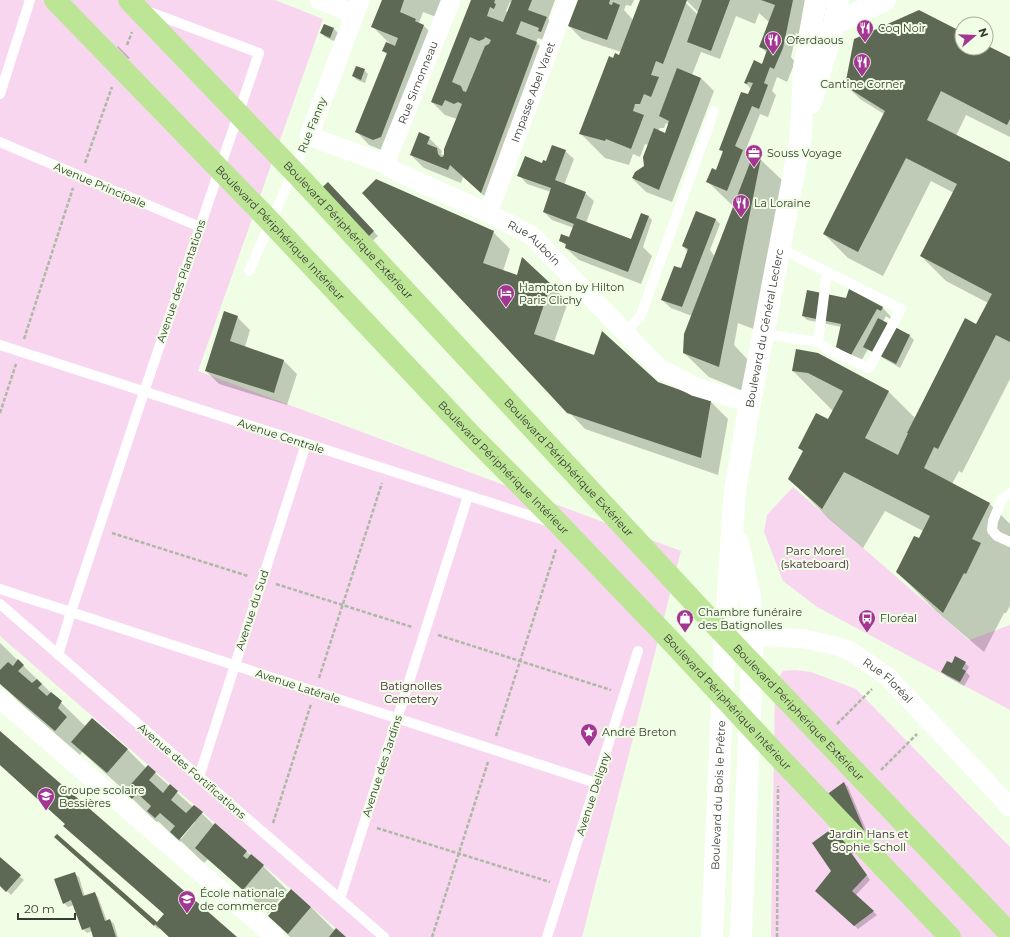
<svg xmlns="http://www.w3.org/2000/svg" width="1010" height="937" font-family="Montserrat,sans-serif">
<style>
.green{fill:#f8d6f0}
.shadow{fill:#0003;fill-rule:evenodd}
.building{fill:#5d6954;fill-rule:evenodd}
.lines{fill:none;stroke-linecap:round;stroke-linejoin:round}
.path{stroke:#aeb8a5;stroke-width:2.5;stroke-dasharray:4 2;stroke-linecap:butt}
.service{stroke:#fff;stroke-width:10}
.minor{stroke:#fff;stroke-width:19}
.secondary{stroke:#fff;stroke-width:22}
.trunk{stroke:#bce696;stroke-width:22}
.labels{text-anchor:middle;stroke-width:4;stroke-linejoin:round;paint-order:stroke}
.poi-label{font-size:11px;fill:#373c33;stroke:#f0fee5;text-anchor:start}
.street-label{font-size:11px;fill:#373c33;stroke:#f0fee5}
.park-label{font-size:11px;fill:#43183c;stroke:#f0fee5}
</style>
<rect width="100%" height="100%" fill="#f0fee5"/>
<!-- green -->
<path class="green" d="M0 0H275L323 19 198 371 681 551 582 937H346L0 636Z
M793 487 969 640 1010 625V710L817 607 783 581 764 532 767 515Z
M795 670 811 672 856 689 1010 847V937H771L775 684 783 671Z"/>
<!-- shadow -->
<path class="shadow" d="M383 0H447L439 18 423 12 419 23 424 26 441 43 386 152 369 145 357 132 388 55 383 51 391 45 373 27Z
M472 0H555L548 19 563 35 551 43 538 38 536 42 554 60 494 205 463 177 461 183 424 168 411 155 429 138 442 151 441 154 444 156 457 119 445 115 432 102ZM510 2 512 3 508 13 506 11Z
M579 0H634L631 6 626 5 624 10 633 20 641 0H685V2L699 16V13L686 0H832L823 44 796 33 791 57 795 62 787 82 777 77 772 91 776 95 768 117 760 114 745 152 752 160 760 159 785 183 756 330 738 323 734 345 749 361 743 391 709 377 684 353 692 316 671 308 662 300 681 270 688 252 683 246 696 212 716 220 720 224 710 250 715 257 734 207 708 182 716 171 723 152 720 149 751 89 745 83 762 65 767 53 761 47 769 22 759 13 755 24 736 16 720 59 701 52 692 75 701 78 714 91 672 202 646 192 633 179 636 173 645 167 649 145 645 144 640 157 633 154 629 165 605 158 581 134 614 59 620 56 621 52 582 39 569 26ZM666 123 669 125 665 134 658 131 660 128H664Z
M334 29 338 33 334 41 325 37 321 33Z
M962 34V48H986V46L1010 58V137L966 115 956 136 1010 163V379L962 473 959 471 952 484 990 504 1010 524V606L1006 613H1004L984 652 937 612 897 572 919 539 923 531 885 511 863 548 829 519 789 478 833 411 793 371 797 350 888 391 915 418 977 325 988 303 946 281 921 256 954 193 931 181 883 276 848 258 824 234 884 114 860 99 847 86Z
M118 46 130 58 128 59 117 47Z
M364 70 368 74 365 83 357 80 353 76Z
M565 151 574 159 564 185 585 193 594 201 586 223 632 241 648 216 652 220 643 247 652 256 641 284 579 260 566 248 567 246 560 240 569 239 574 228 552 220 544 212 551 192 527 184 519 175 547 163Z
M328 184 378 236 363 249Z
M363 193 493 232 510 249 503 271 550 284 568 302 554 342 658 383 711 402 728 419 718 475 585 429Z
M849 290 883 308 891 317 890 319 886 316 883 322 910 336 914 340 900 368 868 349 860 363 846 356 838 347 842 327 807 320 803 316 846 299Z
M237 317 250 330 245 347 284 361 297 374 287 405 219 384 206 371Z
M0 643 86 727 128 750 146 768 155 773 193 807 194 806 215 826 216 825 263 866 287 890 268 913 208 859 204 863 181 841 180 842 158 821 157 823 126 792 82 752 80 755 20 703 0 683ZM194 821 195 822 181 839 180 838Z
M965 663 969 667 966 672 970 676 964 686 946 676 942 672 952 664Z
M0 732 236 937H169L160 928 158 929 59 841 157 924 165 915 0 765Z
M844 783 848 787 873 846 852 854 870 880 856 895 877 915 858 929 821 895 832 871 835 828Z
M0 858 24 880 11 895 0 885Z
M74 873 79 877 85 897 94 893 98 897 107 921 110 920 114 924 118 937H94L92 931 87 933 83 929 74 905 68 907 64 903Z
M311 907 335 931 345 937H290L269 916Z"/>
<!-- building -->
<path class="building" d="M382 0H404L400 12 416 19 415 21 424 25 381 137 373 140 355 132 387 53 382 51 386 42 395 46 398 38 371 27Z
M471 0H495L494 3 496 4 494 9 490 7 487 16 503 22 512 0H532L528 10 547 17 541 32 538 31 539 28 521 21 516 34 537 42 481 193 450 165 448 170 410 155 419 132 430 137 427 144 437 148 438 154 441 157H443L444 154V149L462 104 458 102 454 104 445 100 442 106 431 102ZM470 37 479 41 484 39 485 37 491 40 489 44 485 46 466 92 463 91 461 86 452 82Z
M578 0H610L609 4 612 5 613 2 620 5 607 40 568 26Z
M640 0H687L663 64 656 61 651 75 659 77 651 97 644 94 640 104H635L633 111 644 115 631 149 606 139 605 141 579 134 609 56 613 58 615 53 619 55Z
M702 0H730L711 51 687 42Z
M761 0H793L783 48 774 69 770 67 764 83 768 85 759 109 752 106 735 146 743 150 727 191 706 182 712 168 716 170 723 151 719 150 741 92 748 94 753 83 748 82 747 84 744 83 754 60 762 64 767 50 759 47 775 5Z
M919 10 962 32V48H986V45L1010 57V119L1007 125 941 91 927 120 1010 162V342L996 335 938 449 934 447 924 468 990 503 972 539 981 543 966 574 964 573 943 613 896 572 914 536 919 538 930 516 844 472 822 509 788 479 803 451 798 448 816 413 828 419 843 391 808 373 792 371 796 349 818 353 889 391 865 438 898 455 908 433H907L965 318 976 324 992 294 920 256 957 184 906 158 858 252 823 234 885 111 845 86 854 39Z
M324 24 334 28 330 38 320 33Z
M356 66 365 69 361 80 352 76Z
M677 68 701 78 659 190 632 178 635 172 644 166 643 157 654 128 665 133 669 121 659 116Z
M552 145 566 150 555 180 586 192 576 218 631 239 641 213 649 216 628 272 565 248 566 244 559 241 561 234 569 237 574 224 543 212 551 188 517 176 525 156 542 163 543 160 546 161Z
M753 155 761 158 719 367 683 353 684 334Z
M376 179 494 231 483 263 517 275 522 257 551 284 534 334 594 355 602 331 658 382 711 401 701 458 567 413 362 193Z
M328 182 374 231 359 246 312 197Z
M696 211 716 219 682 307 661 300 674 266 681 268 688 249 682 246Z
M849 289 883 307 881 311 877 309 851 355 836 347 841 324 802 316 807 290 846 298Z
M224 311 238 316 230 341 284 360 274 393 205 371Z
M878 318 910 335 896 364 863 347Z
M955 656 966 662 962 669 966 671 960 682 941 672 947 661 952 663Z
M18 659 24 665 18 671 32 683 37 679 42 684 38 688 47 696 51 692 62 701 58 708 67 717 55 731 0 684V670L8 662 13 666Z
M92 718 128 749 107 773 71 742Z
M0 731 174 882 237 937H169L155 924 154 926 54 837 57 834 157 922 164 914 63 826 65 824 0 765Z
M148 765 156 772 149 780 163 793 170 784 178 791 171 800 186 813 194 805 203 812 179 840 170 832 175 826 160 813 155 818 147 811 151 806 137 793 132 799 124 792Z
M844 782 869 842 849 850 867 875 852 891 874 911 854 926 815 891 831 871 812 843 834 827 822 798Z
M215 823 247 851 243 856 247 859 251 854 264 865 243 890 195 848Z
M0 857 21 875 6 892 0 886Z
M75 872 83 896 95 892 105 921 110 919 116 937H93L90 927 82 930 71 900 63 904 54 879Z
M291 889 311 907 288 934 268 916Z
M336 928 346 937H329Z"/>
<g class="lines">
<!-- path -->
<path class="path" d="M127 45 132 32
M85 163 112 87
M24 339 73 188
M0 413 16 364
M112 533 248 576
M276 584 412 627
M438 635 611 690
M319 678 382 483
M837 724 872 689
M496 736 556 549
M881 770 917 734
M273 823 311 704
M377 828 550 882
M432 937 488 762
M777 937 778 786"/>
<!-- service -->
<path class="service" d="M0 94 30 0
M0 142 200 227
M780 248 827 272 818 342
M249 271 309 136
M626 333 641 315 714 111
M763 334 818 342 831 351 869 368 901 309 827 272
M0 345 550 522
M1010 493 1002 499 993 521 992 530 997 536 1010 542
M0 589 596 783
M0 604 384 937
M58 655 71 612 144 392 259 53 147 11
M199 777 306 444
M340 899 468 496
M547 937 638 651"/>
<!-- minor -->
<g class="minor">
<path d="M319 0 354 14"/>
<path id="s1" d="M360 0 309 136 385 164 395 171 488 213 531 235 659 368 696 387 750 403"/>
<path id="s2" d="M385 164 451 0"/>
<path id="s3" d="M488 213 567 0"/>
<path id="s4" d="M738 636 775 637 805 639 840 647 852 652 888 677 1010 807"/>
<path d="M0 699 275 937"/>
</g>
<!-- secondary -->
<g class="secondary">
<path d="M834 24 885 0"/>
<path d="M811 103 834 24 838 0"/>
<path d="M738 542 750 597 753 636 741 937"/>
<path id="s5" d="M712 937 725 635 735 490 750 403 799 147 801 136 804 67 816 0"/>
</g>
<!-- trunk -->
<g class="trunk">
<path id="s6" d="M55 0 266 217 471 435 555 520 671 641 776 754 950 937"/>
<path id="s7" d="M129 0 304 182 704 613 1010 934"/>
</g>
</g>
<!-- icons -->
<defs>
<g id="restaurant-pin" transform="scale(0.9)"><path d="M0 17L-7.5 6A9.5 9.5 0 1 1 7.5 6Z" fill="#a33593" stroke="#f0fee5"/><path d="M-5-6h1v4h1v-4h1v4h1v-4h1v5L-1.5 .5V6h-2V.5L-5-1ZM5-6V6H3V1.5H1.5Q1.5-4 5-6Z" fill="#fff"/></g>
<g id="office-pin" transform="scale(0.9)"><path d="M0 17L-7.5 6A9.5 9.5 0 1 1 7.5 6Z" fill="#a33593" stroke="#f0fee5"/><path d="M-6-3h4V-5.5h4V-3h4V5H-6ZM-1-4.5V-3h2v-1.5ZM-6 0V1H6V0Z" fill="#fff"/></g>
<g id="hotel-pin" transform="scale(0.9)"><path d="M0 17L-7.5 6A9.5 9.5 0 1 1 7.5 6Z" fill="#a33593" stroke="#f0fee5"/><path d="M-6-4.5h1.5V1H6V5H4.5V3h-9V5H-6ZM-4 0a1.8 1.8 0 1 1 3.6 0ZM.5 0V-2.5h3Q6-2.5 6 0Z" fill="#fff"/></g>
<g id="shop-pin" transform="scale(0.9)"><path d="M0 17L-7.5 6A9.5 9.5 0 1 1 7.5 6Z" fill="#a33593" stroke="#f0fee5"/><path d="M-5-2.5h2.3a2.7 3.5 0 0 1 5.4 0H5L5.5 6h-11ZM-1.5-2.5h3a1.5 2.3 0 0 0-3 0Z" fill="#fff"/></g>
<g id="bus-pin" transform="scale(0.9)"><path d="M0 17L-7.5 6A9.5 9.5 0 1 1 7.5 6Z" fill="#a33593" stroke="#f0fee5"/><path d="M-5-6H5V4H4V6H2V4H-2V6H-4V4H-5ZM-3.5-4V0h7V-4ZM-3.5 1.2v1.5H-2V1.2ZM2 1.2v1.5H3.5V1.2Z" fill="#fff"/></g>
<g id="sight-pin" transform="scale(0.9)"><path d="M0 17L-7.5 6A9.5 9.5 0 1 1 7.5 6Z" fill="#a33593" stroke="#f0fee5"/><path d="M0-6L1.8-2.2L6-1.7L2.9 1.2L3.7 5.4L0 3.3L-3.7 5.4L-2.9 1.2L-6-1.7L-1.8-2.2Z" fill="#fff"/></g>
<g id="school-pin" transform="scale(0.9)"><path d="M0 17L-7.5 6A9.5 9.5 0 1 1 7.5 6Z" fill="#a33593" stroke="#f0fee5"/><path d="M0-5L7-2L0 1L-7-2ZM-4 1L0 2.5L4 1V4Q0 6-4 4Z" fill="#fff"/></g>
<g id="university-pin" transform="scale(0.9)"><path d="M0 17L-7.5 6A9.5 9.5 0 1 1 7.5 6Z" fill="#a33593" stroke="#f0fee5"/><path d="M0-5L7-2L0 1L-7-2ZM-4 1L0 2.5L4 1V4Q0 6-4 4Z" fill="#fff"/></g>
</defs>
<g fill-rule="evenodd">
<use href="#restaurant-pin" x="865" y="28"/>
<use href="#restaurant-pin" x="773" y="40"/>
<use href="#restaurant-pin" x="862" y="62"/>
<use href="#office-pin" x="754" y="153"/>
<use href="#restaurant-pin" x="741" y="203"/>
<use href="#hotel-pin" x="506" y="293"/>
<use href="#shop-pin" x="685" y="618"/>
<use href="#bus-pin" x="867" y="618"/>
<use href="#sight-pin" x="589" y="732"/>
<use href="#school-pin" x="46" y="796"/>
<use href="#university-pin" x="187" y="899"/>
</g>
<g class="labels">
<!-- poi labels -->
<g class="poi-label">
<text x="878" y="32">Coq Noir</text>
<text x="786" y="44">Oferdaous</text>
<text x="862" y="88" text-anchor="middle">Cantine Corner</text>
<text x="767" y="157">Souss Voyage</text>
<text x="754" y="207">La Loraine</text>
<text x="519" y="291">Hampton by Hilton<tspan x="519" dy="13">Paris Clichy</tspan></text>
<text x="698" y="616">Chambre funéraire<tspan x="698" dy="13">des Batignolles</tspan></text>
<text x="880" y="622">Floréal</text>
<text x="602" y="736">André Breton</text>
<text x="59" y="794">Groupe scolaire<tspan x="59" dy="13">Bessières</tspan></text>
<text x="200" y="897">École nationale<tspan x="200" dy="13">de commerce</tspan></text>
</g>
<!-- street labels -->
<g class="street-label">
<text dy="4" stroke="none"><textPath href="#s2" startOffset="88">Rue Simonneau</textPath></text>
<text dy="4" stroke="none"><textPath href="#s3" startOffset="129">Impasse Abel Varet</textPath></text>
<text transform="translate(312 125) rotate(-68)" y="4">Rue Fanny</text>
<text transform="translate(100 185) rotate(23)" y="4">Avenue Principale</text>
<text dy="4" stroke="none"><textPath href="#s7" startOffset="318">Boulevard Périphérique Extérieur</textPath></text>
<text dy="4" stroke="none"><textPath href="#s6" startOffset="324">Boulevard Périphérique Intérieur</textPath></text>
<text dy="4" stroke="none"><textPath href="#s1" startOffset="396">Rue Auboin</textPath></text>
<text transform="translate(181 281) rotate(-71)" y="4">Avenue des Plantations</text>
<text dy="4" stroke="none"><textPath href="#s5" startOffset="612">Boulevard du Général Leclerc</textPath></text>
<text transform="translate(281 436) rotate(18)" y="4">Avenue Centrale</text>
<text dy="4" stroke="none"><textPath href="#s6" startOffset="648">Boulevard Périphérique Intérieur</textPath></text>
<text dy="4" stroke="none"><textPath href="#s7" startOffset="642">Boulevard Périphérique Extérieur</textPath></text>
<text transform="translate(252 610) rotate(-72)" y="4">Avenue du Sud</text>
<text dy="4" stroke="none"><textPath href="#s4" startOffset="162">Rue Floréal</textPath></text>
<text transform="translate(298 686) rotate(18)" y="4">Avenue Latérale</text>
<text dy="4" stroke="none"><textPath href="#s6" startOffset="972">Boulevard Périphérique Intérieur</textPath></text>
<text dy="4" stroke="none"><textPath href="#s7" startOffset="978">Boulevard Périphérique Extérieur</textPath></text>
<text transform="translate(382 766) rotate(-72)" y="4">Avenue des Jardins</text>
<text transform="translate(192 771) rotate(41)" y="4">Avenue des Fortifications</text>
<text transform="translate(593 794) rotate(-72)" y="4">Avenue Deligny</text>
<text dy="4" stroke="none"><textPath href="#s5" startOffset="142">Boulevard du Bois le Prêtre</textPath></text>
</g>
<!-- park labels -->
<g class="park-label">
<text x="815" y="555">Parc Morel<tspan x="815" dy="13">(skateboard)</tspan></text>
<text x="411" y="690">Batignolles<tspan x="411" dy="13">Cemetery</tspan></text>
<text x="869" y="838">Jardin Hans et<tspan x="869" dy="13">Sophie Scholl</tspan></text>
</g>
</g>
<!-- north arrow -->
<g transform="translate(974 36) rotate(71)"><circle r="19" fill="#f0fee5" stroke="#a6b09e"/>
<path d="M0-3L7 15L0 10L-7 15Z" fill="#a33593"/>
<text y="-6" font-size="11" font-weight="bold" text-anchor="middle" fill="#373c33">N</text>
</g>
<!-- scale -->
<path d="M18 913v6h57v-6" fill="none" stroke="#373c33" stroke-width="2"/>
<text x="24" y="913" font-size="12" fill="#373c33" stroke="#f0fee5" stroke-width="3" paint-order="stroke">20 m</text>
</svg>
